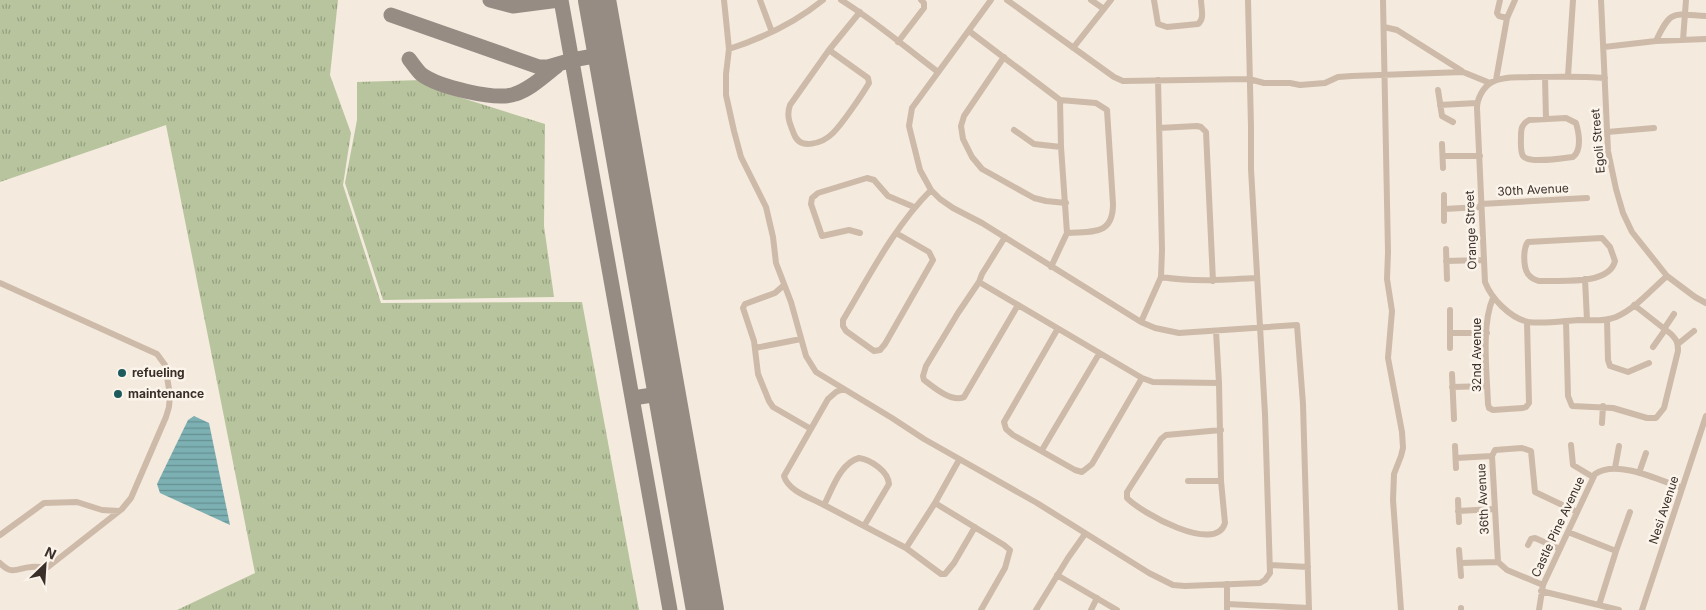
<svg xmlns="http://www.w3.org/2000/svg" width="1706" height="610" font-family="Inter,sans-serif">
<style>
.grass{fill:url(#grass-tufts)}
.water{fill:url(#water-rules)}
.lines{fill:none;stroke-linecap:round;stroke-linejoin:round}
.taxiway{stroke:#978c84;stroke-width:15}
.runway{stroke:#978c84;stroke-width:38}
.minor{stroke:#cdbaa9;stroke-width:6}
.poi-dot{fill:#1c5a5e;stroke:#fbf4eb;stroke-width:2}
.labels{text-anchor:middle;stroke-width:5;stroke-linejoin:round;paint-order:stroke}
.street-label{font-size:12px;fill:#3a2f29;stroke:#fbf4eb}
.poi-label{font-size:12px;font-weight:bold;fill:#3a2f29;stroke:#fbf4eb;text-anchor:start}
</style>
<defs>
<pattern id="grass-tufts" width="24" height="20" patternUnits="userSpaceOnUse" patternTransform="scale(1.25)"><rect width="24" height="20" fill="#b7c49d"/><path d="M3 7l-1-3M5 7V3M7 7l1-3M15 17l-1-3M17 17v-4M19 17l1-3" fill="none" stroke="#96a080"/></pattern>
<pattern id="water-rules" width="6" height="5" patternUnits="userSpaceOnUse" patternTransform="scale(1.25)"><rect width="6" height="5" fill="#7cb0b3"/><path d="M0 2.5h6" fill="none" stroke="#679092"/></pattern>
</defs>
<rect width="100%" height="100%" fill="#f4eade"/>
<!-- grass -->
<path class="grass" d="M0 0H338L330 75 351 133 343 185 381 303 582 302 639 610H177L255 573 166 125 0 182Z
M422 80 435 89 446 93 545 124 544 226 554 297 383 300 345 183 357 120V82Z"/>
<!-- water -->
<path class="water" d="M194 416 209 423 230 525 160 493 157 484 188 420Z"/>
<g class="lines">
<!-- taxiway -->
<path class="taxiway" d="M490 0 513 6 559 0
M561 0 670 610
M391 15 539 67H548L572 60 605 54
M409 59C413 64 417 70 421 74 438 87 496 101 515 94 531 89 545 75 557 66
M633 398 665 393 667 395"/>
<!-- runway -->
<path class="runway" d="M597 0 705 610"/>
<!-- minor -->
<path class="minor" d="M724 0 729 49 726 74V95L734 131 741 157 766 207 773 237 776 263 791 302 806 356 816 372 892 418 924 439 1037 503 1149 573 1173 585 1185 586 1260 583 1265 580 1270 573 1265 414 1251 169V127L1248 0
M760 0 772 32
M841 0C875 21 906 48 938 72
M991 0 912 108 909 126 920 170 931 190 940 199 953 208 982 223 1141 322 1155 328 1179 333 1297 325 1303 404 1309 610
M1007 0 1114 77 1123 81 1249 79 1264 83H1290L1300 85 1325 83 1338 77 1352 76 1463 72 1490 83
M1091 0 1104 9
M1154 0 1158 24 1167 27 1198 24C1205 19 1201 8 1201 0
M1383 0 1388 252 1387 279 1392 311 1388 358 1402 432 1403 448 1401 456 1394 474 1393 500 1401 610
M1500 0 1497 13 1499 16 1507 18
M1601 0 1608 151 1616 189 1623 213 1632 232 1667 276 1695 297 1706 303
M1384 27 1397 30 1462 71
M969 31 1060 100 1061 147 1067 233 1051 267
M1683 40 1686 0
M1656 41C1671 9 1673 14 1706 16
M898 42 924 8V3L921 0
M1604 47 1656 41 1706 39
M1073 48 1111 0
M729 49C763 38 796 22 823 0
M829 50 868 78 869 83C862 95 842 124 833 133 823 143 800 151 794 134 790 124 786 116 790 105L829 50 860 12
M1004 57 964 116 961 126 963 139 972 157 982 169 1034 198 1046 201 1066 203
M1568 76 1573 0
M1545 77 1546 119
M1605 78C1580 76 1555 77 1530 77 1518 78 1503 76 1492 82 1483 87 1477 99 1477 108L1485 282C1491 298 1510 318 1528 322 1544 324 1563 321 1578 320 1591 320 1604 322 1616 317 1636 308 1651 290 1667 276
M1496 80 1507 18 1515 0
M1438 90 1442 116 1453 122
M1060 100 1096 103 1107 110 1113 204C1113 236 1092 231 1067 233
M1440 105 1477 103
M1566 118 1576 123C1579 133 1582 150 1573 157 1563 158 1529 164 1523 156 1520 151 1521 142 1521 136 1521 128 1522 124 1529 120Z
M1159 128 1197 126 1201 127 1206 132 1213 281
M1014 130 1034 144 1061 147
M1607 132 1654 128
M1442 144 1443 168
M1443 156H1480
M1444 195V221
M1481 204 1587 198
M1444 209 1481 207
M860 233 849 230 822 236 811 204 812 198 818 193 867 178 874 180 888 196 914 207
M896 233 929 252 933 260 885 344 880 350 874 351 846 331 843 326V320C870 275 894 227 931 190
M1005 237 982 274 979 282 958 313 926 366 923 376 924 380C933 387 952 403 964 397L1018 305
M1602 238 1610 247 1615 261C1609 286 1559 280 1539 281 1535 280 1531 278 1528 274 1523 267 1523 248 1528 242Z
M1446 249 1447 279
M1446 261 1483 260
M1161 277C1193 282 1224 280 1257 278
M1585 279 1587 320
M979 282 1142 378 1153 382 1219 383
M0 283 157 354 165 365 170 395 169 407 166 417 131 498 122 509 48 567C42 568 37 566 31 567 17 568 13 576 0 563
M784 285 775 293 745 304 743 308 754 341 758 374 769 401 773 407 811 429
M1493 298C1481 325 1487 374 1488 404L1489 408 1493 410 1523 408 1526 407 1529 403 1527 322
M1450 310V348
M1607 320 1608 360 1610 366 1628 372 1649 363
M1566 321 1568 396 1572 406 1613 408 1647 418H1656L1664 408 1678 351C1678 343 1677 340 1671 334L1634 305
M1141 322 1161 277 1162 250 1158 80
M1664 329 1674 314
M1057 330 1004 422 1006 429 1013 435 1075 470 1082 472 1092 464 1142 378
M1216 331 1219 383 1221 481 1225 523C1216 555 1140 512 1127 498V492L1161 439 1166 435 1221 430
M1450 333H1487
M1678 344 1694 331
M1653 347 1665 330
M755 348 801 339
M1452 374 1454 419
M1452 387 1487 386
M843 389 836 392 828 399 784 476C788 491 811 498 824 505 832 490 840 463 859 458 871 460 888 471 889 484L864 526
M1602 423 1603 406
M1571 445 1573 465 1593 477
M1455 446 1456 468
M1042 450 1099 354
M1456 458 1492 456
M959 460 935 503 1004 545 1010 550 1005 568 981 610
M1615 468 1619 446
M1639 473 1646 453
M1188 481H1221
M1458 500 1459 522
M824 505 906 548 941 574H945L954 563 975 527
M1458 511 1495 509
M1568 532 1616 551
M0 535 44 503 77 502 102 510 119 511
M1528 545 1531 539 1535 538 1560 549
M906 548 935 503
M1459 550 1461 576
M1460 563 1498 562
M1270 565 1308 567
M1057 575 1117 610
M1543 585 1507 570 1498 562 1492 456 1495 450 1522 448 1531 451 1535 492 1577 512
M1541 591 1619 610
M1227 604 1309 608
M1599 605 1616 551 1630 512
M1461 608V610
M1036 610 1068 558 1085 534
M1091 610 1097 598
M1227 610V584
M1539 610 1543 585 1595 474C1617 459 1659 480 1682 488
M1642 610 1706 416"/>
</g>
<!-- markers -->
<g class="poi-dot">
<circle cx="122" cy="373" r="5"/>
<circle cx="118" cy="394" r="5"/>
</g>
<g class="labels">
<!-- street labels -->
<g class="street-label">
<text transform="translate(1598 141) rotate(-95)" y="4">Egoli Street</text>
<text transform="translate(1533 190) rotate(-3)" y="4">30th Avenue</text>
<text transform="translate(1471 230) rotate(-92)" y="4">Orange Street</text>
<text transform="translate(1477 355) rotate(-90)" y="4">32nd Avenue</text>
<text transform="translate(1483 499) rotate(-93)" y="4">36th Avenue</text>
<text transform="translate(1664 510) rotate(-72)" y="4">Nesi Avenue</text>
<text transform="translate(1558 527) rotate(-65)" y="4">Castle Pine Avenue</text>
</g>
<!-- poi labels -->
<g class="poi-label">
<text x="132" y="377">refueling</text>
<text x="128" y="398">maintenance</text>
</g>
</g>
<!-- north arrow -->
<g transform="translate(45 565) rotate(25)" stroke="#fbf4eb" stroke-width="4" paint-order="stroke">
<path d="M0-4L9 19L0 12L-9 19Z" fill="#3a2f29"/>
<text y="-8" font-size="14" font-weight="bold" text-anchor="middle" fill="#3a2f29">N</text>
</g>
</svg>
